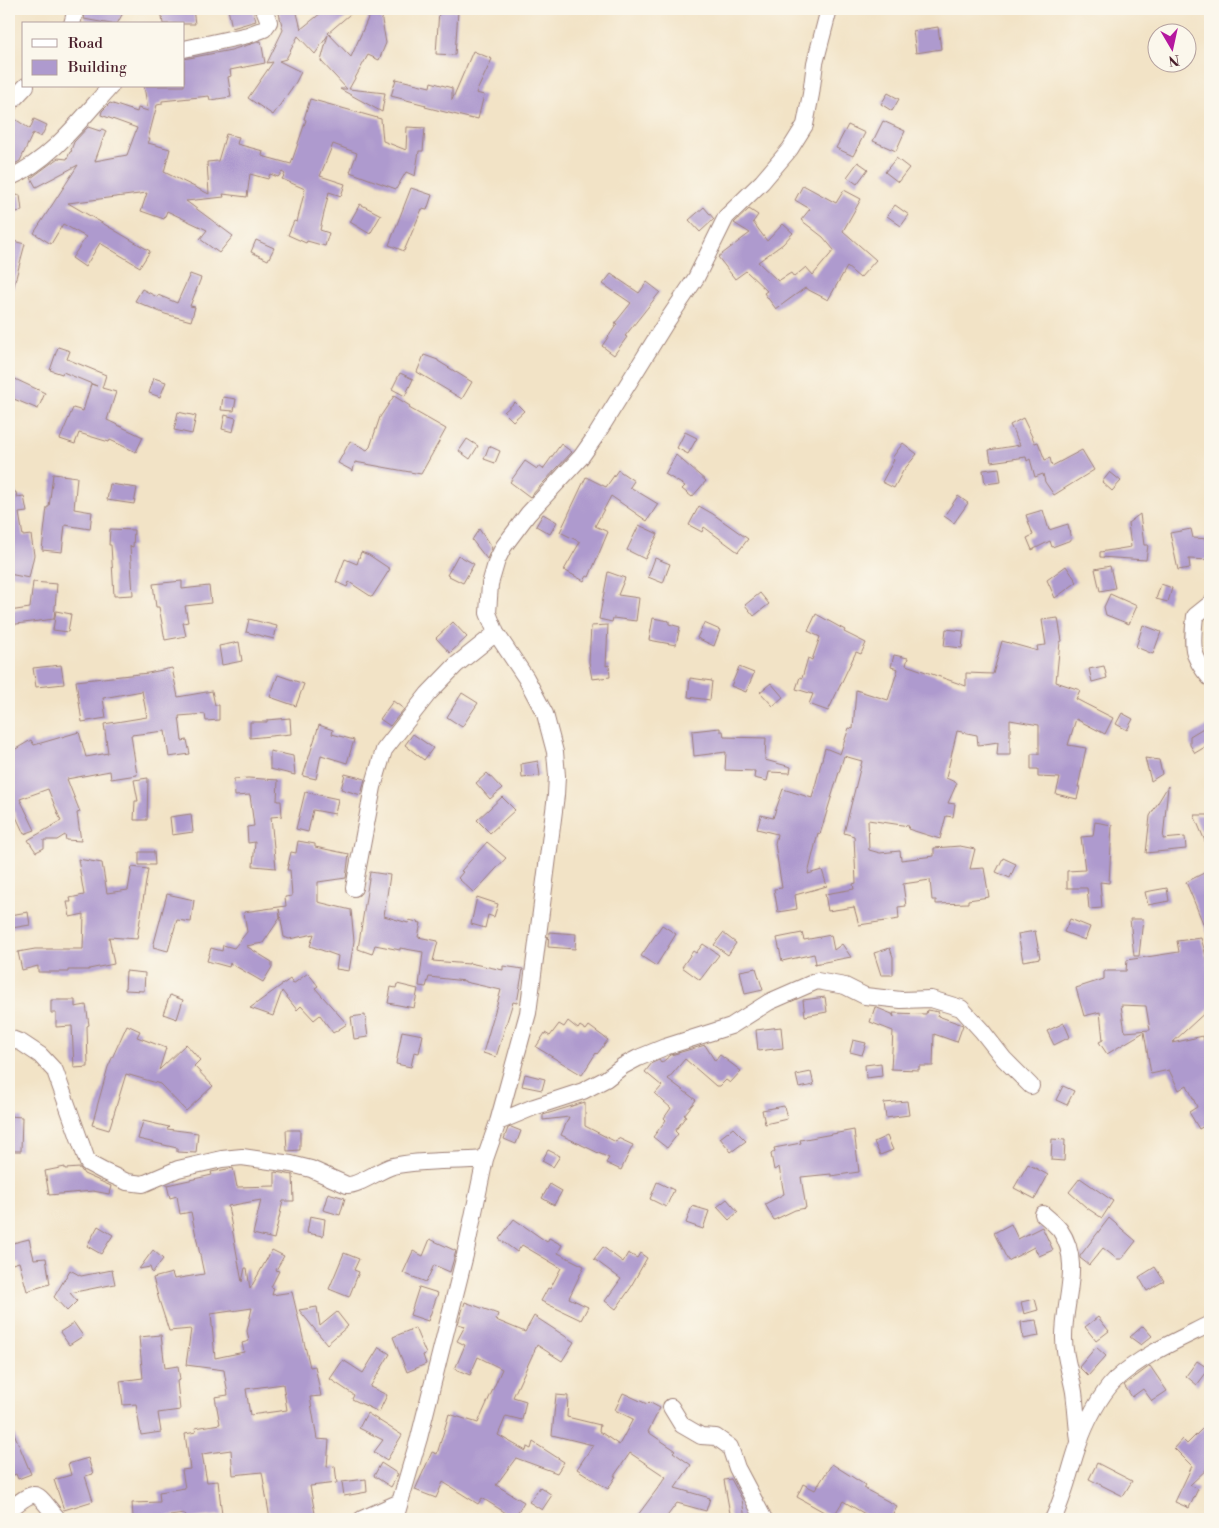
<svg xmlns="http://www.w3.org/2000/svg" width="1219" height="1528" font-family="'Libre Bodoni',serif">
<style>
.building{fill:#ae9ace;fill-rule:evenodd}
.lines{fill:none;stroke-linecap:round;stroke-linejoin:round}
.minor-casing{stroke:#9e8178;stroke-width:18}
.minor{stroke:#fff;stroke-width:16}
</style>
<rect width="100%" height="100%" fill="#fbf7ec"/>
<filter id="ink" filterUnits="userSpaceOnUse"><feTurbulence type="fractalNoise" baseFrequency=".02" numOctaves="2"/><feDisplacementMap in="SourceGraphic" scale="10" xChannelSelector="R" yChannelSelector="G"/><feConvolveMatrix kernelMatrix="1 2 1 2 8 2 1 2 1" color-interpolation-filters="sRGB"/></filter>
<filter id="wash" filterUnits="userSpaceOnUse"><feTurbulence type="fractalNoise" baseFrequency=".0096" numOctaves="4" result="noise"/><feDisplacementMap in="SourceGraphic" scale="20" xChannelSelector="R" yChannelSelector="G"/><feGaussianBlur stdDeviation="1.12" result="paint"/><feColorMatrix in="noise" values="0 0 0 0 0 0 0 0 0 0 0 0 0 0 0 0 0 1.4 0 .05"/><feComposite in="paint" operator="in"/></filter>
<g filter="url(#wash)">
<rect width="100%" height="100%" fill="#f2e3c6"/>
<g id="blocks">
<!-- building -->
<path class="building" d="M86 9H112L124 11 117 24H111L84 19Z
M161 9H193L195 24H163Z
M228 9H253L256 21 232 28Z
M278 9H296L301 29 326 9H356L328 33 351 57 372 9H380L386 43 379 60 368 55 349 89 385 93 382 112 340 89H347L321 61 328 35 315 54 298 36 286 59 279 61 301 72 296 82 273 115 248 98 273 62 267 63 283 30Z
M439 10 458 11 455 55 436 54Z
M938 27 941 49 916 53 913 31Z
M261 41 265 63 230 70 231 76 228 77 231 97 210 100 209 96 162 101V104L157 105 148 139H150L148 143 170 149 164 172 209 194 207 162 218 161 226 134 239 137 237 144 263 151 262 156 291 164 306 120 304 119 310 99 381 119 383 141 406 150 407 127 425 128 423 151H419L415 176 406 172 396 189 350 172 357 153 333 144 320 176 345 184 341 196 329 192 320 230 329 233 325 246 307 241 306 243 288 235 294 221 297 222 305 189 282 179 285 174 282 172 278 177 270 174 268 179 250 174 247 197 223 194 224 197 186 201 233 236 219 253 200 239 207 230 167 211 164 219 141 211 147 193 68 203 150 251 140 267 100 243 85 267 72 258 86 237 63 224 51 244 34 233 78 165 36 187 31 178 58 158 67 159 70 152 72 151 71 150 74 142 88 127 100 131 102 129 106 131 95 161 127 155 137 128 101 115 102 111 110 103 137 112 138 108 148 111 144 86H184V59L231 50Z
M473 51 492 59 476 93 484 95 478 119 474 118 473 119 425 107 426 105 391 96 396 79 430 87 431 82 452 88V100Z
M888 93 899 99 892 111 881 104Z
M9 115 30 129 34 119 47 125 41 137 33 133 20 161 9 167Z
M883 121 905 131 896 151 873 141Z
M848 125 865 133 853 156 836 148Z
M896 158 909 168 898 182 885 172Z
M858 162 868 169 857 184 847 177Z
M803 185 836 203 844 190 861 199 843 231 876 260 860 278 847 267 828 300 805 288 776 309 764 293 767 291 746 271 735 279 718 257 750 233 734 223 749 209 758 215 753 222 767 241 783 224 793 233 783 244 758 262 778 281 791 273 794 277 806 267 813 275 834 250 823 237 801 220 810 209 795 200Z
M411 188 432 195 427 210 422 209 404 251 389 245Z
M20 195 22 211 9 213V196Z
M360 204 381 215 370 234 350 222Z
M895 205 909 215 901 226 887 216Z
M704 207 714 219 700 232 689 220Z
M9 240 25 244 13 289H9Z
M256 240 274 248 268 260 251 252Z
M190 274 201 278 190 306 195 307 191 321 165 314 135 301 142 289 157 297 158 295 177 303Z
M611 274 639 293 647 282 660 292 625 336 627 337 614 355 602 346 617 324 615 323 631 303 603 284Z
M58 347 70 351 67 359 106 375 102 388 116 392 107 420 143 437 136 452 110 440 109 442 79 433 75 444 60 439 73 408 83 411 91 384 97 386 63 372 62 374 50 370Z
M424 355 438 360V361L472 382 462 399 417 372Z
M400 373 413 379 405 396 392 389Z
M13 378 45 393 38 409 9 397V388Z
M154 378 166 382 160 397 149 393Z
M394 396 410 406 409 408 446 429 421 474 355 462 353 471 338 463 350 441 367 450 370 447 380 417Z
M223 397 236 399 234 411 221 410Z
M515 402 524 411 513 421 504 412Z
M178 412 196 416 192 434 174 430Z
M225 415 236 418 233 432 222 429Z
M1023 418 1035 443 1038 442 1045 460 1050 458 1052 466 1082 450 1094 470 1054 495 1045 482 1043 474 1035 477 1030 459 1027 461 1026 457 991 462 989 450 1020 445 1010 425Z
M685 432 697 438 688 454 677 448Z
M467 439 478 446 470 459 459 451Z
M903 443 917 454 903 471 894 488 882 482 894 460 892 458Z
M561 444 572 452 530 497 510 482 525 461 537 469 539 466 543 469Z
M489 446 500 451 495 463 484 459Z
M676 455 706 481 692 497 682 489 685 486 665 474Z
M999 468 1001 482 985 484 983 470Z
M618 470 634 481 630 487 658 504 647 521 611 496 595 526 608 532 589 577 587 576 584 581 564 570 580 542 560 532 586 477 606 487Z
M1110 472 1121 481 1112 491 1102 482Z
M53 474 77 477 74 509 92 512 90 529 65 525 62 552 42 550 47 507H49Z
M110 484 137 488 134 504 107 500Z
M9 492H16L17 497 24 496 27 512 19 513 23 536 31 535 34 555 29 578 9 574Z
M958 496 968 503 954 523 944 516Z
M699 506 713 514 748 539 738 552 704 527 702 532 689 525Z
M1043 510 1049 530 1068 524 1071 540 1052 547 1050 541 1032 550 1027 538 1033 535 1026 515Z
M543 514 557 522 550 534 536 526Z
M1140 514 1144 545H1148L1146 560 1100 557V552L1131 547 1128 523Z
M639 525 658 534 645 559 627 550Z
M110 529 134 530 133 547 130 546 133 595 114 596 111 545H109Z
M479 529 492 548 487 559 472 540Z
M1191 529 1193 538 1210 539V560L1189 559 1190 568 1178 570 1170 533Z
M361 552 369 555 390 569 372 597 349 582 347 587 336 582 345 559 357 564Z
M458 555 474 564 463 583 447 575Z
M655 558 670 564 663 583 648 577Z
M1066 566 1077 582 1055 598 1047 580Z
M1110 566 1115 588 1100 591 1095 569Z
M608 572 625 578 618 595 639 598 636 621 613 618 612 622 599 619Z
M182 581V589L209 586 211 603 185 606 188 622 183 623 186 636 165 640 159 607H156L153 584Z
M33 582 57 584 54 619 9 625V611L30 608Z
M1161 584 1172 588 1168 602 1156 599Z
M760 593 769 604 754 616 745 605Z
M1110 594 1137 606 1129 624 1106 615 1104 607Z
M56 611 71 614 68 632 53 630Z
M816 614 845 630 844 632 866 643 861 654 856 652 828 711 809 704 813 694 796 689 800 677 802 678 808 658 812 660 820 637 808 631Z
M653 618 669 621V624L680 627 676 645 649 640Z
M1058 618 1062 641 1060 642 1056 682 1080 690 1076 699 1113 718 1105 734 1076 719 1068 745 1086 748 1078 787H1080L1077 799 1056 794 1060 778 1038 777V769H1031V754H1039V725L1010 720V755H997L998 742 978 745 977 735 957 731 946 778 957 783 948 803 955 804 953 817 946 816 940 839 908 829 909 826 868 820 869 850 880 853 900 851 901 860 934 856V848L960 846 975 849 970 869 984 868 989 897 968 900V903L936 904V900H932L930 880 903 884 906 906 898 907 899 919 859 925 854 907 828 911 825 894 854 889 853 884 856 883 854 836 844 833 862 761 844 756 820 834 818 833 808 874 822 870 827 886 795 895 797 909 778 912 774 889 782 888 775 844 777 834 757 829 761 815 773 818 783 789 812 798 825 748 840 754 849 728 853 729 856 690 888 700 898 669 891 667 894 655 908 658 906 665 966 686V673L993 674 1002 641 1038 651 1037 646 1046 645 1042 620Z
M249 619 277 626 274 639 246 632Z
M453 622 467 637 450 653 436 638Z
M704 623 720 630 714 646 697 638Z
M608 625 606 666 609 665 610 677 592 679 589 662 591 626Z
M1143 625 1161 632 1153 654 1136 647Z
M946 629 964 631 962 648 944 646Z
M239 642 242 661 222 665 219 646Z
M61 665 64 684 36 687 33 668Z
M1104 666 1107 678 1092 682 1089 669Z
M739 667 754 673 746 692 731 686Z
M172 668 178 697 212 691 215 705H219V720L206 721 205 714 179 716 182 741 187 740 190 754 169 757 165 731 131 735 137 775 111 779 110 771 67 779 80 812 77 813 81 841 66 840 65 835 57 840H44V848L36 852 28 840 61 821 48 789 20 799 35 830 24 834 13 810 9 813V753L31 740 34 745 79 732 86 757 108 753 104 724 147 717 142 691 103 698 106 718 82 722 76 681 148 673Z
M278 675 304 684 296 706 270 697Z
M690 678 712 681 710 700 688 697Z
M771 683 783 697 773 706 760 692Z
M462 693 478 703 462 727 447 717Z
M393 701 404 709 390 726 380 719Z
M1122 713 1133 719 1127 730 1116 724Z
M290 718 291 734 250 738V722H267V720Z
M1210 724V744L1195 753 1190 745V736Z
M319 725 333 730 332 734 354 740 347 763 321 755 316 779 303 776Z
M720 728V731H723L724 737 766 738 765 760 791 767 790 773 769 772 767 781 754 778 755 771 725 770 726 752 694 756 692 731Z
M413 734 433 748 424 760 405 745Z
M270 751 293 756 295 775 270 769Z
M1145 758 1159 760 1162 774 1151 781Z
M538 761 540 776 522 778 521 764Z
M487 773 502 789 490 799 476 783Z
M345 774 365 779 361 795 341 789Z
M148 778 147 820H134L135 801H138L134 780Z
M248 778 278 780 277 801H281L282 816 271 817 276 868 253 866 255 842 248 843 247 827 254 826 250 795 235 796 234 779Z
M1168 786 1163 839 1185 837 1186 849 1146 853 1150 816Z
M305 792 338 799 335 814 313 810 308 832 296 829Z
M502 797 515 810 490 833 477 820Z
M191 814 193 832 172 835 170 817Z
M1194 815H1210V853Z
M1095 822 1112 825 1109 883 1100 882 1102 908 1089 909 1087 888H1067V871L1085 870 1081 837 1093 836Z
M298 841 315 844V847L349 854 346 878 318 882V902L351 910 354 941 349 971 336 969 338 956 310 946 314 934 289 939 284 937 279 909 280 918 263 943 246 946 272 962V967L263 982 230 963 229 967 207 961 211 948 222 951 223 945 234 948 247 932 244 912 286 906 285 897 292 896 290 870H287L291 852 296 853Z
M487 842 506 858 474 893 458 878 463 872 461 871Z
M139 852H154L155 865H139Z
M1003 858 1016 864 1010 878 996 872Z
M78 859 102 863 107 893 128 890 132 867 148 869 137 939 109 937 114 964 89 969V970H68V972H38V966L22 970 18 952 35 949H83L84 914 70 917 67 902H71L70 898 84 895Z
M1210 870V940L1186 882Z
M370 872 390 875 384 916 408 923 409 920 421 923 418 937 438 941 433 961 469 964V963L503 970V966L523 969 517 1003 513 1002 496 1057 483 1053 501 990 465 982V981L429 977 426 987 419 986 423 952 400 948V950L375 945 372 954 358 949Z
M1167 888 1169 901 1148 905 1145 892Z
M167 894 194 900 191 922 177 920 168 951 153 947Z
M477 897 498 904 494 917 488 915 485 928 471 924Z
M28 912 30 925 12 928 10 915Z
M1070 919 1090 927 1085 940 1064 932Z
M1130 919H1143L1139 956H1134Z
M662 925 676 934 656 966 641 956Z
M1035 931 1040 958 1023 961 1018 934Z
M549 932 576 934 575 949 548 947Z
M723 933 736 943 728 955 714 945Z
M802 933 804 940 831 935 834 950 842 944 851 957 814 964 816 963 814 954 782 961 777 938Z
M1201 938 1210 970V1008L1172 1043 1203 1036 1204 1041 1210 1038V1133L1206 1125 1199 1129 1189 1112 1197 1107 1187 1085 1179 1090 1169 1070 1151 1074 1144 1032 1107 1054 1099 1042 1103 1040 1100 1012 1084 1016 1076 988 1104 979V971H1126L1127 960 1179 952 1177 941ZM1121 1005 1146 1006 1150 1030 1125 1032Z
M703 944 719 955 700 980 682 967 693 951 696 953Z
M890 948 893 957V975H881L874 953Z
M756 968 763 990 745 994 740 971Z
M126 971 145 973 144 991 125 990Z
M308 973 318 986 315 988 347 1024 333 1033 320 1015 314 1020 301 1006 297 1010 282 991 273 1016 250 1008 290 979 293 984Z
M397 984 418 989 414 1008 388 1003 391 987 396 988Z
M170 995 183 1000 177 1019 163 1014Z
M825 997 827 1012 805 1016 803 1000Z
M51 1000H75V1007L86 1005 89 1025 87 1026 88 1067 74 1068 72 1026 56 1027V1013H51Z
M875 1007 892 1014 894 1017 893 1013 926 1014 927 1010 939 1012 938 1016 963 1025 957 1042 934 1034 933 1066H919V1070L891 1069 893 1031 870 1022Z
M365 1015 368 1037 354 1039 351 1017Z
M568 1021 578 1029 580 1026 586 1030 589 1026 608 1040 597 1054 596 1053 582 1075 536 1047 545 1033 550 1036 559 1024 564 1027Z
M1064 1023 1070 1037 1054 1045 1047 1031Z
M127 1025 140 1031 137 1037 166 1048 159 1070 186 1044 200 1060 194 1066 213 1086 186 1111 160 1084 126 1074 109 1130 92 1125 108 1067Z
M781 1027 783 1048 758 1051 756 1030Z
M402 1031 423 1035 419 1053 414 1052 411 1067 396 1064Z
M853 1040 866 1043 862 1055 850 1052Z
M705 1045 715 1061 720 1055 741 1071 730 1083 726 1080 720 1086H716L685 1059 668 1079 696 1100 684 1115 686 1116 675 1131 678 1134 667 1148 653 1137 666 1120 664 1118 671 1108 655 1094 662 1086 645 1072 652 1063 659 1060 661 1063 671 1055Z
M881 1063 882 1076 866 1078 865 1065Z
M811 1072 814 1085 799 1088 796 1075Z
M525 1074 545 1079 542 1090 522 1086Z
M1063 1086 1074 1091 1067 1105 1056 1100Z
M907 1101 909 1115 886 1118 884 1103Z
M585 1102V1126L616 1142 618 1138 633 1145 621 1170 606 1163 609 1158 561 1135 569 1117 543 1120V1115Z
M784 1106 787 1119 765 1124 762 1110Z
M9 1116 22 1117 21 1151H9Z
M143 1121 169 1127 167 1129 198 1133 196 1153 177 1152V1148L138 1139Z
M511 1127 521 1131 516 1144 504 1139 508 1128Z
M733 1128 746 1141 731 1152 720 1138Z
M286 1130H300V1150L287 1151Z
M854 1130 859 1172 831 1176V1174L801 1177 806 1208 795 1210 774 1220 765 1204 784 1194 779 1167 774 1170 771 1154 775 1151 774 1148 801 1143 800 1140Z
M887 1136 893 1150 880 1155 874 1142Z
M1052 1139 1065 1140 1064 1161 1051 1160Z
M548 1150 560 1156 553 1167 542 1161Z
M1028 1164 1048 1175 1035 1199 1014 1188Z
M65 1167V1169L80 1168 84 1174 111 1186 109 1194 93 1191 49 1195 45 1171Z
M233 1168 237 1187 275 1186V1172L293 1175 294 1201H283L274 1239 253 1234 261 1200 228 1206 242 1282 245 1268H247L250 1289 272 1250 284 1256 276 1270 279 1271 271 1287 274 1288 272 1295 292 1292 310 1367 315 1366 321 1396 310 1397 317 1439 329 1440 327 1467 335 1466 337 1483 310 1486 316 1519H270L262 1472 233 1475 231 1450 202 1454 207 1482 218 1481 222 1515 186 1519 185 1514 154 1518V1519H139V1517H133L132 1503 160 1502 159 1492 185 1488 182 1470 190 1469 185 1434 196 1432 195 1428 220 1424 215 1397 228 1395 224 1370 186 1365 191 1329 169 1331 159 1300 153 1278 172 1273 174 1279 204 1274 191 1212 180 1214 177 1196 170 1198 167 1185 212 1175 211 1172ZM252 1308 247 1331 249 1341 242 1343 244 1352 215 1358 211 1314ZM283 1384 287 1410 250 1415 246 1389Z
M1080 1178 1113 1201 1102 1218 1087 1208 1069 1192Z
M657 1182 674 1190 666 1207 650 1199Z
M550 1184 562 1191 554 1205 542 1198Z
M328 1193 345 1198 340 1215 323 1210Z
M727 1199 738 1212 729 1220 717 1207Z
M692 1206 709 1211 703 1229 686 1223Z
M310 1216 325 1219 323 1236 307 1233Z
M1109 1218 1136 1241 1122 1259H1117L1103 1248 1089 1265 1080 1258V1256Z
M514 1219 547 1242 549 1238 562 1245 558 1253 584 1266 569 1298 588 1307 581 1320 541 1301 548 1288 550 1289 561 1268 522 1245 517 1252 499 1239Z
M1011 1224 1018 1239 1042 1227 1053 1250 1039 1256 1034 1247 1008 1261 994 1233Z
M98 1226 113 1235 101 1254 87 1246Z
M29 1239 34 1259 46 1258 50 1284 27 1291 19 1262 9 1265V1244Z
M430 1239 456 1251 450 1272 434 1265 426 1282 403 1273 413 1251 423 1256Z
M603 1247 623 1262 628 1253 637 1258 640 1253 647 1258 631 1286H632L616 1309 605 1301 621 1279 594 1259Z
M153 1250 163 1259 152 1273 150 1267 139 1269Z
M344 1253 359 1259 354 1270 359 1272 349 1297 329 1289Z
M1155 1267 1164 1281 1147 1291 1139 1277Z
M70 1270 81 1276 112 1270 115 1284 70 1293 77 1301 67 1311 54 1297Z
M419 1287 438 1293 428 1321 410 1315Z
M1035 1299 1038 1310 1024 1314 1021 1302Z
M465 1302 498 1314 496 1320 525 1332 534 1316 574 1342 562 1361 537 1345 513 1397 526 1401 522 1420 506 1416 498 1435 526 1451 527 1447 531 1449 533 1442 564 1462 557 1473 516 1458 496 1485 524 1502 514 1518 482 1498 478 1504 443 1482 436 1498 415 1490 432 1452 437 1454 449 1414 478 1423 502 1369 478 1357 470 1375 455 1369 465 1345 457 1341 465 1326 458 1324Z
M317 1307 320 1326 337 1312 348 1326 327 1344 299 1310Z
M1098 1317 1109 1331 1096 1341 1085 1327Z
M1036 1320 1039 1336 1023 1339 1021 1322Z
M74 1323 83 1336 69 1345 60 1332Z
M1143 1326 1152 1336 1141 1345 1130 1337Z
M415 1328 426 1354 423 1355 426 1364 407 1372 393 1337Z
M161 1335 165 1368 178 1366 180 1380 177 1381 180 1410 158 1413 161 1432 141 1435 136 1404 123 1405 120 1381 143 1378 139 1337Z
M379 1347 390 1354 370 1387 387 1395 379 1412 352 1399 354 1395 330 1379 343 1360 363 1373Z
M1096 1347 1106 1356 1088 1376 1079 1367Z
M1197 1361 1209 1369 1197 1385 1186 1376Z
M1150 1366 1167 1391 1152 1401 1143 1389 1132 1397 1124 1385Z
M623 1393 647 1404 649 1402 660 1408 648 1432 675 1450 673 1452 691 1465 675 1488 710 1498 706 1511 677 1503 665 1519H635L666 1477 630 1453 614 1476H616L608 1489 577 1469 593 1445 552 1435 556 1395 568 1396 567 1417 600 1425 599 1431 619 1445 633 1419 615 1410Z
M367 1413 402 1435 387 1460 374 1452 383 1440 359 1428Z
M9 1421 31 1474 18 1479 16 1474 9 1477Z
M1210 1421V1466L1190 1485 1198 1489 1189 1508 1175 1502 1192 1466 1174 1448 1182 1439 1187 1444Z
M88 1458 93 1474 85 1476 93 1501 64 1510 54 1480 71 1475 68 1464Z
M381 1463 398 1474 391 1487 374 1476Z
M1097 1463 1132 1481 1123 1496 1089 1479Z
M832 1464 865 1485 863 1488 897 1506 890 1519H862L865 1514 843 1501 833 1517 797 1497 803 1484 815 1490Z
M366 1479 367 1492 344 1496 342 1482Z
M731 1479 742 1499 745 1519H731L724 1480Z
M540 1487 552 1495 542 1510 529 1502Z"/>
</g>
</g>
<g filter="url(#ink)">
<use href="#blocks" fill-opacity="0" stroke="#9e8178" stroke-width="1"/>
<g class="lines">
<!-- minor casing -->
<g class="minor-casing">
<path id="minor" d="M72 24 76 9
M184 49 248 35 264 29 269 22 264 9
M9 104 26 86
M9 178C51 160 81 119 111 86
M1210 604 1195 616C1192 645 1190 655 1210 678
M354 888 373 787 384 750 428 694 456 665 496 633
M9 1038 22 1043 40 1055 55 1071 88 1163 103 1171 127 1182 143 1184 178 1169 222 1159 242 1157 291 1164 311 1169 347 1185C358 1186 379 1170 393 1166 422 1159 455 1162 485 1159
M498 1122 534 1107 583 1091 606 1079 623 1066 638 1058 665 1047 731 1026 769 1002 817 981 845 986 865 996 901 1000 931 999 961 1008 982 1031 1004 1059 1031 1086
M1043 1214C1049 1219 1055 1224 1060 1230 1083 1263 1063 1302 1064 1339 1064 1356 1071 1374 1074 1392 1076 1408 1077 1425 1079 1441
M671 1407 682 1425 701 1436 716 1437 730 1447 737 1468 764 1519
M9 1510C39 1486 35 1492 58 1519
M362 1519 400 1502
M395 1519 419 1438 465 1255 485 1159 498 1122 528 1013 556 795 557 776 555 752 545 714 526 678 496 633 488 613 490 584 497 560 504 546 528 514 581 457 595 437 665 324 696 278 726 217 762 182 790 149 805 125 811 94 815 63 829 9
M1053 1519C1065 1495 1070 1468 1079 1443 1085 1424 1100 1395 1115 1380 1142 1355 1178 1340 1210 1324"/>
</g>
<!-- minor -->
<use href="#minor" class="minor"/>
</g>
</g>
<!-- margin -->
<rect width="1219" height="1528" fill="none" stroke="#fbf7ec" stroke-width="30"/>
<!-- legend -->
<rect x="22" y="22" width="162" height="65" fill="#fbf7ec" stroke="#b4a19f"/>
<rect x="32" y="39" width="25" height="8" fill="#ffffff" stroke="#b4a19f"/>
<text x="68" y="48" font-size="15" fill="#4a1f2b">Road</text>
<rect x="32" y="60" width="25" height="15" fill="#ae9ace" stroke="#b4a19f"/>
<text x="68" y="72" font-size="15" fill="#4a1f2b">Building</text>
<!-- north arrow -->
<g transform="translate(1172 48) rotate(171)"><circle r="24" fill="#fbf7ec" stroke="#b4a19f"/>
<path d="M0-4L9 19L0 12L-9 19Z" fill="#b5179e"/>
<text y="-8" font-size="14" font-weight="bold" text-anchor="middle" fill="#4a1f2b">N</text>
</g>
</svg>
